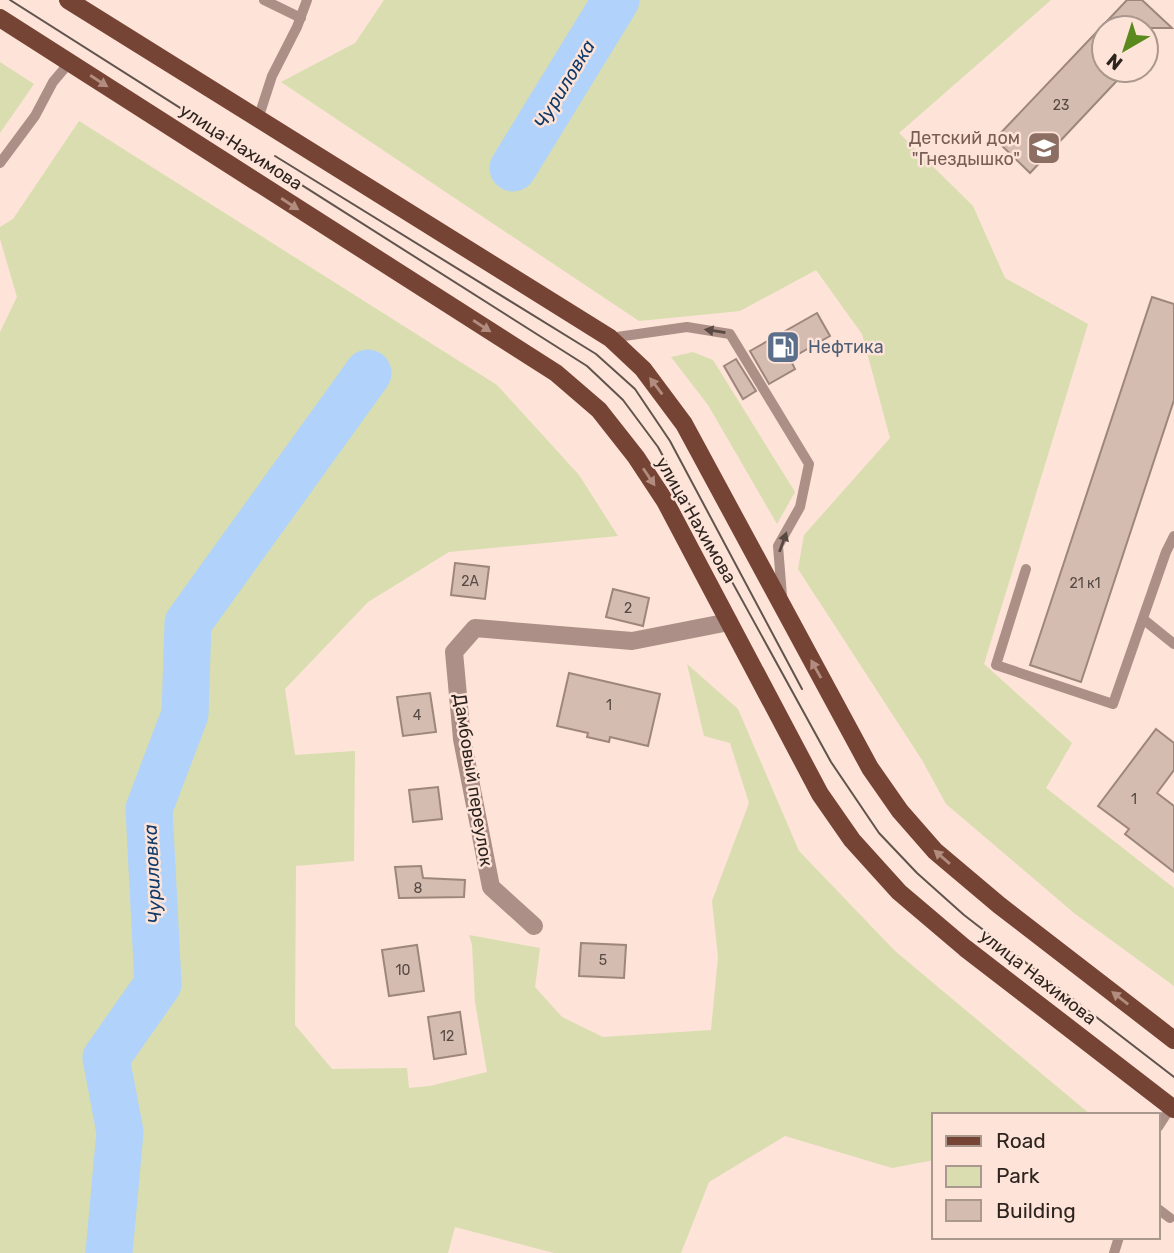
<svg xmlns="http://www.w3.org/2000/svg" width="1174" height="1253" font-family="Rubik,sans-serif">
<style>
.green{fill:#d9ddb0}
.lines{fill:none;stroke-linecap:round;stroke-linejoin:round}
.river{stroke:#b0d2fb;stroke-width:47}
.building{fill:#d4bcb1;stroke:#9d867b;stroke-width:2}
.lane{stroke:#ac8f86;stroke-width:10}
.street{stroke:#ac8f86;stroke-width:18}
.primary{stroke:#754435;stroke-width:18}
.tram{stroke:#61544d;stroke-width:2}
.oneway{fill:#b28c7e}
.oneway2{fill:#594943}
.labels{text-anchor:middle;stroke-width:5;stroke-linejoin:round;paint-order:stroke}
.number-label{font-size:14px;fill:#574a44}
.education-label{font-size:18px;fill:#785e54;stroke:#fde3d8;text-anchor:end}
.street-label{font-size:18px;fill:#2d241f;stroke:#fde3d8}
.service-label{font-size:18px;fill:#4e5e75;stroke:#fde3d8;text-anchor:start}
.water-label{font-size:19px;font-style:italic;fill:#103b69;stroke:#fde3d8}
</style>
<rect width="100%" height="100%" fill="#fde3d8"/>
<!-- green -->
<path class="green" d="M384 0H1051L899 133 973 206 1005 278 1088 324 984 664 1072 743 1046 788 1174 888V986L1074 913 946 804 922 760 798 569 804 535 890 438 862 334 816 270 740 311 639 321 281 82 355 43Z
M0 62 34 84 0 133Z
M79 121 497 385 579 475 618 536 449 552 368 602 285 689 295 755 355 751 354 861 296 866 295 1025 332 1069 407 1068 409 1088 430 1086 487 1072 475 1002 472 945 469 935 540 948 535 987 562 1017 603 1037 711 1030 718 957 712 901 749 803 730 743 704 736 687 664 738 709 799 851 895 951 1091 1115H934V1160L892 1168 785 1136 709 1182 681 1253H554L455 1227 448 1253H0V332L17 297 0 239V227L13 219Z
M693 352 713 360 795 492 777 524 708 405 671 357Z"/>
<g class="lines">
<!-- river -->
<path class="river" d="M513 168 616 0
M109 1253 120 1132 106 1058 158 984 149 809 185 714 188 623 368 373"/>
</g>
<!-- building -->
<path class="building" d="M1127 0H1142L1172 28H1104V70H1127L1030 173 995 139Z
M1152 297 1174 304V400L1081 682 1030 665Z
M817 313 830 336 790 359 795 369 769 384 750 351Z
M736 359 756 391 743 399 724 366Z
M455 563 489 567 485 599 451 595Z
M613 589 649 598 643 626 606 617Z
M569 673 660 694 648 746 610 737 609 742 587 737 588 733 557 726Z
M430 693 436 732 403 736 397 697Z
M1156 729 1174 743V770L1157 793 1174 806V872L1125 834 1129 829 1098 806Z
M438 787 442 819 413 822 409 790Z
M421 866 423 878 465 880 464 897 399 898 395 867Z
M581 943 626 945 624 978 579 976Z
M417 945 424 991 389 996 382 950Z
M460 1012 466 1054 434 1059 428 1017Z"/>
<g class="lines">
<!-- lane -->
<path class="lane" d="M264 0 301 18
M258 119 272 76 297 27 307 0
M0 163 35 116 53 82 69 63
M610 338 687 327 730 334 809 464 800 507 778 546 782 596
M1026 569 996 665 1113 704 1166 552 1174 536
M1143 619 1174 644
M1158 1127 1171 1107
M1158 1209 1170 1218
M1114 1253 1119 1237"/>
<!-- street -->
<path class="street" d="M534 926 491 887 462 739 454 652 475 628 632 641 729 622"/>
<!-- primary -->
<path class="primary" d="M68 0 610 338 643 369 684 424 870 768 900 811 935 851 999 905 1174 1040
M0 18 556 373 599 410 636 457 665 501 820 794 852 840 899 892 965 948 1174 1109"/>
<!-- tram -->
<path class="tram" d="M10 0 587 366 623 400 658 447 831 762 879 833 917 873 964 915 1174 1077
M275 156 596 354 635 389 670 441 802 689"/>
</g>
<!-- one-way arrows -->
<defs><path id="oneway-solid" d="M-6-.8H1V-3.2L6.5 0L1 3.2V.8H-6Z" transform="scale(1.75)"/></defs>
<g class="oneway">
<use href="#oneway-solid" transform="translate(99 81) rotate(33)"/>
<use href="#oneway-solid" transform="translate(290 204) rotate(33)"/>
<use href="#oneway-solid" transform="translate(482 326) rotate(33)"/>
<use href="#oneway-solid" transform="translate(656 386) rotate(-127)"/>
<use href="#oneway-solid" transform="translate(649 477) rotate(56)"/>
<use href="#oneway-solid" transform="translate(816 669) rotate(-119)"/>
<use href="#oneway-solid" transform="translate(942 857) rotate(-139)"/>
<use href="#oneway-solid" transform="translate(1120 998) rotate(-142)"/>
</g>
<g class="oneway2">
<use href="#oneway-solid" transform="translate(715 331) rotate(-171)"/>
<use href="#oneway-solid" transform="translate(783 542) rotate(-70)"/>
</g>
<!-- icons -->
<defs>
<g id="school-square" transform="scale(1.75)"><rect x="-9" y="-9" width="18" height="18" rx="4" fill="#8d6e63" stroke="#fde3d8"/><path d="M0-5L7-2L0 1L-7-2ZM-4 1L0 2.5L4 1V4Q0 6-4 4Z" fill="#fff"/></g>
<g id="fuel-square" transform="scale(1.75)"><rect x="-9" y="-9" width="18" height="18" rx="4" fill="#5c6f8a" stroke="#fde3d8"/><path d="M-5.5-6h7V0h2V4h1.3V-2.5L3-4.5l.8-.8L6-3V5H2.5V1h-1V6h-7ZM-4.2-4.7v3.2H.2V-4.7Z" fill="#fff"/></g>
</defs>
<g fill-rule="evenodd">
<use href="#school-square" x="1044" y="148"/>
<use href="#fuel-square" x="783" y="347"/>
</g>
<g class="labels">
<!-- number labels -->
<g class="number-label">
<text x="1061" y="110">23</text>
<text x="470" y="586">2А</text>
<text x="1085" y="588">21 к1</text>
<text x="628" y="613">2</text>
<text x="609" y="710">1</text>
<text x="417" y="720">4</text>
<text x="1134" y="804">1</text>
<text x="418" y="893">8</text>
<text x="603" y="965">5</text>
<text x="403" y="975">10</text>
<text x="447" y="1041">12</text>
</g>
<!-- education labels -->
<g class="education-label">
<text x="1020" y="144">Детский дом<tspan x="1020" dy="21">"Гнездышко"</tspan></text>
</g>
<!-- street labels -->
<g class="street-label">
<text transform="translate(241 147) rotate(33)" y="6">улица Нахимова</text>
<text transform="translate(696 520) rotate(60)" y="6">улица Нахимова</text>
<text transform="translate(473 780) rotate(81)" y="6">Дамбовый переулок</text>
<text transform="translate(1038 977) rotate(38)" y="6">улица Нахимова</text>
</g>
<!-- service labels -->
<g class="service-label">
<text x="808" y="353">Нефтика</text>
</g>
<!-- water labels -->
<g class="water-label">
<text transform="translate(564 84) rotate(-59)" y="7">Чуриловка</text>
<text transform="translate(152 874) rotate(-93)" y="7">Чуриловка</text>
</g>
</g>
<!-- legend -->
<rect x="932" y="1113" width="228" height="126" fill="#fde3d8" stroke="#aa978e" stroke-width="2"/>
<rect x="946" y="1136" width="35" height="10" fill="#754435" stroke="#aa978e" stroke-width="2"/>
<text x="996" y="1148" font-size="21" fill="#2d241f">Road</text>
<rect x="946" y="1166" width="35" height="21" fill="#d9ddb0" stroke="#aa978e" stroke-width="2"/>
<text x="996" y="1183" font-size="21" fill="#2d241f">Park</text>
<rect x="946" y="1200" width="35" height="21" fill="#d4bcb1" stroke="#aa978e" stroke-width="2"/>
<text x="996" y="1218" font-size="21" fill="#2d241f">Building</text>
<!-- north arrow -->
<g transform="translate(1125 49) rotate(219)"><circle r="33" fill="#fde3d8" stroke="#aa978e" stroke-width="2"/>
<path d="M0-5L12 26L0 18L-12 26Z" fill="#5a8a1e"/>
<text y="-10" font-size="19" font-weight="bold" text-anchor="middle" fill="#2d241f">N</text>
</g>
</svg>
